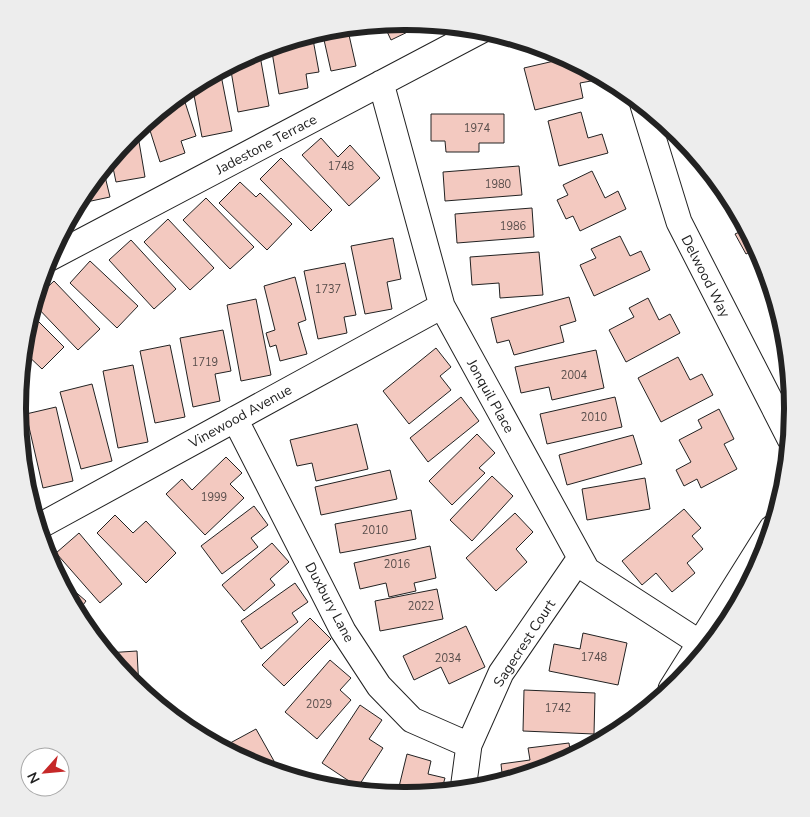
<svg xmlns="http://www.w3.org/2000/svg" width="810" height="817" font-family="'Nunito Sans',sans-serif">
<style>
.building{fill:#f3c9c0;stroke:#222}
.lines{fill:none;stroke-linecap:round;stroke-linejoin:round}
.minor-casing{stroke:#222;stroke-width:27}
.minor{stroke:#fff;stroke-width:25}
.labels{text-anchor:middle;stroke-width:4;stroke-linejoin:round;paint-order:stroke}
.number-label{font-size:11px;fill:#564c4a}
.street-label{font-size:14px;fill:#222;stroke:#fff}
.rim{fill:none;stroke:#222;stroke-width:6}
</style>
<rect width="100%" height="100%" fill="#fff"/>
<!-- building -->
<path class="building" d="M405 21 419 22 420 26 391 40 383 23Z
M358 26 359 33 349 35 356 66 331 71 322 31Z
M312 34 319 72 306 74 308 88 279 94 271 46Z
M259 50 269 106 238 112 230 65Z
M567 58 588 69 591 81 580 83 583 98 535 110 524 68Z
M220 70 232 131 202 137 192 85Z
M182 93 196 136 181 141 185 153 160 162 147 121Z
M581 112 588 138 602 134 608 153 559 166 548 121Z
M431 114H504V143H479V152H446L445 141H431Z
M137 130 145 177 116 182 111 158Z
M321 138 338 157 350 145 380 178 349 206 302 155Z
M281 158 332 210 311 231 260 179Z
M519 166 522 195 445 201 443 172Z
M103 168 110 197 77 204 83 193Z
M592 171 605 198 618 191 626 209 580 231 573 216 566 219 557 200 568 195 563 185Z
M714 177 727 193 730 198 722 201 712 179Z
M240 182 256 197 260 193 292 224 267 250 219 203Z
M206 198 254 247 230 269 183 220Z
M532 208 534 237 457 243 455 214Z
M168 219 214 268 190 290 144 242Z
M746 229 763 260 768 277 765 278 752 251 746 254 735 234Z
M620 236 630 256 641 251 650 270 594 296 580 265 596 258 591 249Z
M393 238 401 279 387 282 392 309 365 314 351 246Z
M131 240 176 289 154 309 109 260Z
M539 252 543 295 500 298 499 283 472 285 470 257Z
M90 261 138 306 117 328 70 283Z
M345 263 356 315 344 317 347 333 318 339 304 271Z
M295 277 306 320 298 323 307 354 280 361 276 345 270 347 266 333 275 330 264 286Z
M54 281 100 329 78 350 34 304 35 299Z
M569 297 576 321 560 326 564 342 514 355 509 340 497 343 491 318Z
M648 298 659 320 670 314 680 333 626 362 609 330 634 317 629 308Z
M256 299 271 375 241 381 227 305Z
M779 313 785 332 775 314Z
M35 318 64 347 42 369 23 351 25 333 28 322 30 323Z
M223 330 231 371 215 374 220 401 193 407 180 338Z
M170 345 185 417 155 423 140 351Z
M436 348 451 367 440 376 451 390 409 424 383 391Z
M596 350 604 388 552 400 549 387 521 393 515 367Z
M678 357 690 380 702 374 713 395 661 422 638 378Z
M133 365 148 442 118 448 103 371Z
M92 384 112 461 81 469 60 392Z
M461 397 479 421 428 462 410 438Z
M615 397 622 427 547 444 540 414Z
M56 407 73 481 43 488 26 414Z
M719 409 734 439 724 444 737 469 701 488 697 479 684 486 676 470 691 462 679 440 702 428 698 420Z
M357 424 368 469 316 481 312 463 297 466 290 440Z
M19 428 29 469 24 470 30 502 25 484Z
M477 434 495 453 479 468 485 473 452 505 429 481Z
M633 435 642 464 567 485 559 455Z
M226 457 242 473 230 484 244 498 205 535 166 494 182 479 192 490Z
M390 470 397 499 321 515 315 487Z
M492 476 513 496 472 541 450 520Z
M645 478 650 509 587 520 582 489Z
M254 506 268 525 251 538 258 547 222 574 201 546Z
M684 509 701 528 692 536 703 549 687 563 695 573 672 592 656 573 642 585 622 561Z
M411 510 416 539 340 553 335 524Z
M515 513 533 532 516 549 527 562 496 591 466 558Z
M115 515 133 533 146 521 176 553 146 583 97 533Z
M79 533 122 584 100 603 56 553Z
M272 543 289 562 270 579 275 585 244 611 222 585Z
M430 546 436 578 414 583 416 591 389 597 386 583 360 589 354 563Z
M57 576 86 601 77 613Z
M295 583 308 602 292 613 298 622 261 649 241 621Z
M437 589 443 619 380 631 375 601Z
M310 618 331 639 284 686 262 665Z
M466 626 485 667 449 684 441 667 414 680 403 656Z
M583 633 627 643 618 685 549 671 554 644 580 649Z
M137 651 139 689 131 682 106 653Z
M330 660 351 678 340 690 351 700 317 739 285 712Z
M524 690 595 693 594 734 523 731Z
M360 705 382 720 369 739 383 748 358 787 322 763Z
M256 729 274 761 266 766 268 770 256 766 221 748Z
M569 743 571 757 553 767 503 782 501 764 530 760 528 748Z
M407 754 431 761 428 774 445 778 441 792 405 796 397 795Z"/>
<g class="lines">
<!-- minor casing -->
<g class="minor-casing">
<path id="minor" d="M381 83 442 306 587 570 700 643
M643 105 679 222 790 439
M48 259 484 29
M235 419 343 631 379 686 412 720 469 745
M38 527 442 306
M671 689 772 528
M463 790 469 745 501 673 580 558"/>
</g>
<!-- minor -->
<use href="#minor" class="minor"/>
</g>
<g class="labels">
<!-- number labels -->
<g class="number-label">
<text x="477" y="132">1974</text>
<text x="341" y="170">1748</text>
<text x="498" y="188">1980</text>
<text x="513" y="230">1986</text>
<text x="328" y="293">1737</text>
<text x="205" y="366">1719</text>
<text x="574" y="379">2004</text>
<text x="594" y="421">2010</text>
<text x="214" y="501">1999</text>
<text x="375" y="534">2010</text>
<text x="397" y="568">2016</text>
<text x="421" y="610">2022</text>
<text x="594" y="661">1748</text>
<text x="448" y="662">2034</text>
<text x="319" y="708">2029</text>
<text x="558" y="712">1742</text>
</g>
<!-- street labels -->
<g class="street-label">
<text transform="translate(266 144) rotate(-28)" y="5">Jadestone Terrace</text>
<text transform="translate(706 276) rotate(63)" y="5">Delwood Way</text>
<text transform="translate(491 396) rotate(61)" y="5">Jonquil Place</text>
<text transform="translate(240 416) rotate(-29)" y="5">Vinewood Avenue</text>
<text transform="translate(330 602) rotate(62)" y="5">Duxbury Lane</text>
<text transform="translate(524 643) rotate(-57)" y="5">Sagecrest Court</text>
</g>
</g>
<!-- crop -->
<path d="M0 0H810V817H0ZM404 30H406A378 378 0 0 1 784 408V409A378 378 0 0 1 406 787H404A378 378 0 0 1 26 409V408A378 378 0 0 1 404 30Z" fill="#ededed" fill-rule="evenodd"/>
<path class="rim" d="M404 30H406A378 378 0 0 1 784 408V409A378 378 0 0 1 406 787H404A378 378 0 0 1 26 409V408A378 378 0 0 1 404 30Z"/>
<!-- north arrow -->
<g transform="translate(45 772) rotate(243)"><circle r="24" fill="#ffffff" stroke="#a7a7a7"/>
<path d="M0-4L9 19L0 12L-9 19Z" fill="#c62828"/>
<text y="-8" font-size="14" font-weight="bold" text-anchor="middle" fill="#222222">N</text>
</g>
</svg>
